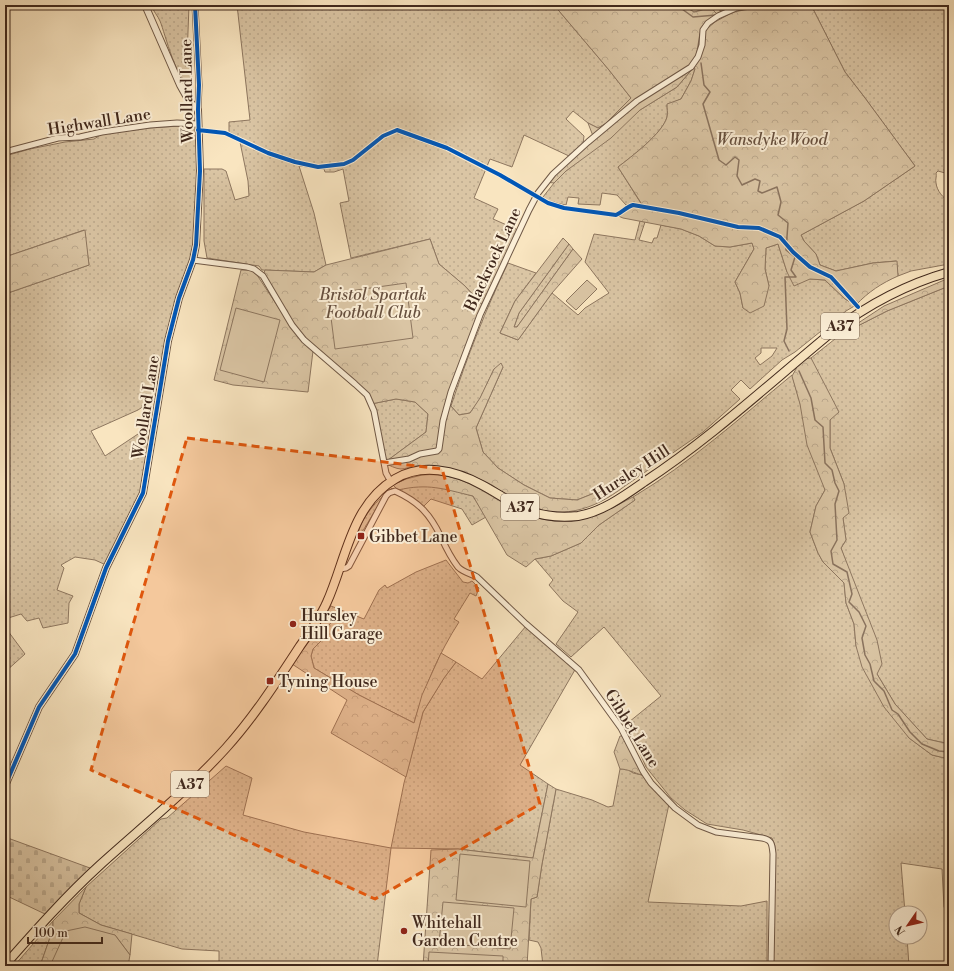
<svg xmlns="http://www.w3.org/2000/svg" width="954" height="971" font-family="'Libre Bodoni',serif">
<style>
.grass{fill:url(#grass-dots);stroke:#8e7760;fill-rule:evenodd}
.forest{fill:url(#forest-crowns);stroke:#8e7760}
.cemetery{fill:url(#cemetery-stones);stroke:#8e7760}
.pitch{fill:#dac5a4;stroke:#8e7760}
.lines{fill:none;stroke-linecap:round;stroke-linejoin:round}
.stream{stroke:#8a735e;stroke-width:1.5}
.minor-casing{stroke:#6f5846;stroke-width:7}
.tertiary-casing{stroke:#6f5846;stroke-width:8}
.trunk-casing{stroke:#41291d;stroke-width:10}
.minor{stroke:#fbeed6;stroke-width:5}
.tertiary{stroke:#fbeed6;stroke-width:6}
.trunk{stroke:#f9e5c0;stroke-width:8}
.cycleway-casing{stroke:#fbeed6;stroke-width:6}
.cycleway{stroke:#0057b8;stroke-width:4}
.marked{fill:#e0570d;fill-opacity:0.2;stroke:#e0570d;stroke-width:3;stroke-dasharray:8 5;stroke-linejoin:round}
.poi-dot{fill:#8f2418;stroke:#fbeed6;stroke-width:1.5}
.labels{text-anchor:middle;stroke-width:4;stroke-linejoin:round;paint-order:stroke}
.shield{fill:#fbeed6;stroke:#796454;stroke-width:1}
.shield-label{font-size:15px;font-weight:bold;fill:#41291d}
.street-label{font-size:16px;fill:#41291d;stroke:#fbeed6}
.park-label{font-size:16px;font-style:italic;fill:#67503f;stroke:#fbeed6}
.poi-label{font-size:16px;fill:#41291d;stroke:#fbeed6;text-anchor:start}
</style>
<defs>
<pattern id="grass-dots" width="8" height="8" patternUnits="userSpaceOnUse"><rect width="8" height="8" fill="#dac5a4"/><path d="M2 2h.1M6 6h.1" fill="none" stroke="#bca98d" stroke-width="1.8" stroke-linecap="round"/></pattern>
<pattern id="forest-crowns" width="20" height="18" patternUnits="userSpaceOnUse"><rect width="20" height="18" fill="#dac5a4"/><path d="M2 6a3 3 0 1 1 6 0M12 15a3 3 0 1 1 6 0" fill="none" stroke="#bca98d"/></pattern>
<pattern id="cemetery-stones" width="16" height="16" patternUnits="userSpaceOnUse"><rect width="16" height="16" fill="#dac5a4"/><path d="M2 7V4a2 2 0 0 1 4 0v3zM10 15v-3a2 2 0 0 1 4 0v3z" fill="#bca98d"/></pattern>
</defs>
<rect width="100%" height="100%" fill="#f9e5c0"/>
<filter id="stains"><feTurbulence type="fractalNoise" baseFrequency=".005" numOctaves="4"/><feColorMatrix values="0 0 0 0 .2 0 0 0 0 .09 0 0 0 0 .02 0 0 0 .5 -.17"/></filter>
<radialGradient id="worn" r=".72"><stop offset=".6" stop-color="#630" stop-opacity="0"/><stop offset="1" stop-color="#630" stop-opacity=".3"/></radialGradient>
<!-- grass -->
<path class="grass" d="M151 5H189L187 58 192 64V86C177 85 165 33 160 21 158 16 153 11 151 5Z
M237 5H554L609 70 631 98 605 124 598 128 588 123 573 111 566 119 584 136 583 144 569 156 524 135 512 167 490 159 474 198 498 209 493 219 518 230 482 304 465 286 439 264 430 239 351 258 340 203 349 201 343 169 334 172H325L324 169 299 166 314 213 326 265 314 272 262 270 259 266 207 258 204 241V169H222L226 171 235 200 249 196 248 181 239 137 229 132V122L250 120Z
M682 5H720L718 9 723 12 718 15 703 10 694 12Z
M811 5H949V167L948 166 944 169 945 173 938 171 936 173C937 177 935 179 936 183 937 191 943 198 949 201V264L911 271 898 276 896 261 873 263 836 271 820 265 816 254 804 241 801 235 864 201 915 166 865 98 845 72Z
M694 67 695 69 691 81 681 99 667 105C667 108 668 114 667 117 663 133 631 157 618 167L642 205 632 203 626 205 617 195 602 193 600 205 578 204 579 198 568 197 566 205 546 201 543 197 554 183 566 171 640 110 677 87Z
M180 126H192L197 129V201L195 245 184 278 157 397 138 410 91 431 105 456 153 424 141 493 106 565 95 560 75 557 61 565 64 568 57 590 73 596 69 603 68 623 43 628 39 618 27 621 21 614 5 619V294L89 265 84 230 5 257V156L30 149 65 142 94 139 102 134 149 128Z
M640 221 645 222 639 240 652 243 654 238H657L661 225 681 229 699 236 715 246 730 247 752 243 754 249 735 282 740 293 743 308 769 286 765 269 766 248 778 244 787 272 810 279 825 280 845 299 856 305 846 311 795 352 782 360 750 389 741 380 731 390 740 399 703 432 625 486 622 482 577 500 550 498 524 485 498 468 483 452 476 428 503 367 494 369 480 399 470 413 459 415 451 406C467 357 486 309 508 263L536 273 515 301 500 333 518 340 552 293 578 315 585 308 609 293 585 262 594 234 635 240ZM761 348H777L772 356 760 365 755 358 761 353Z
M569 244 573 249 517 327H514L519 313Z
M949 286V744L927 739 895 704 877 674 849 571 841 548 846 540 843 518 844 484 830 448V420L811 358 840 335 887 311Z
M792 375 825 490 816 506 810 532 818 553 823 562 844 583 846 603 854 624 856 646 909 738 932 755 949 759V915L944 907 942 869 901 863 905 913H896V937H907L909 966 773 965V903L775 846 772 838 743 830 707 824 685 810 671 798 646 767 639 751 624 726 661 696 604 627 571 657 556 644 578 612 563 601 549 585 553 580 535 559 551 556 581 543 599 525 635 500 633 497C690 463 740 418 792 375Z
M396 399 415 402 428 414 426 432 384 463 371 404Z
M413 486H435L473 496 486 517 472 525 462 509 431 499 422 508 395 491Z
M392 488 393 490 382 499 364 529 358 537C358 520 379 498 392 488Z
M446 560 463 582 468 583 472 581 479 588 476 596 470 593 454 619 459 622C439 653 424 688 414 723L359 695 314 668 311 656 313 649 327 635 316 632 315 629 325 630 341 610 364 619 379 590 385 585 387 588 416 572Z
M526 626 576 668 520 765 548 784 533 858 458 849 391 848 377 966H219V951L182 949 101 925 79 913V904L86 887 161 819 167 818 226 766 252 778 243 815 304 832 391 848 404 783 423 712 444 678 456 662 482 679Z
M5 627 25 654 5 672Z
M620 769H627L633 773 642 775 669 804 648 902 741 906 767 901V966H543L541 948 538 942 529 940 531 899 537 897 542 864 556 789 592 800 608 807 613 806Z
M53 921V929L40 966H14Z"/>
<!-- forest -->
<path class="forest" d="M554 5H682L694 12 703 10H713L718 15 702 33 715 22 733 12 773 5H811L845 72 865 98 915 166 864 201 801 235 804 241 816 254 820 265 836 271 873 263 897 261 898 276C882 283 868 292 856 305L845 299 825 280 810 279 794 286 787 272 778 244 766 248 765 269 769 286 764 306 750 313 743 308 740 293 735 282 754 249 752 243 730 247 715 246 699 236 681 229 623 218 616 215C622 212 626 205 633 205 636 205 640 206 643 206L618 167C631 157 663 133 667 117 668 113 667 108 667 104L681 99 691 81 695 69 694 67 677 87 640 110 611 138 566 171 554 183 545 182 593 136 588 123 598 128 605 124 631 98 609 70Z
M720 5H738L723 12 718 9Z
M85 230 89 265 5 294V257Z
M563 238 569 244 519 313 514 327H517L573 249 582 259 552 293 518 340 500 333 515 301Z
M430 239 439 264 465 286 480 303 485 306 448 403 459 415 470 413 480 398 494 369 501 363 503 367 476 428 483 452 498 468 524 485 550 498 577 500 622 482 625 486C592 511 560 521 520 503 510 498 501 491 492 485 477 477 462 472 446 468 437 465 426 465 416 466 411 466 406 469 401 469 396 469 389 465 384 463L426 432 428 414 415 402 396 399 371 404 367 395 304 340 263 276 265 270 314 272 326 265Z
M241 270H250L257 275 290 325 313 351 308 392 233 385 214 380Z
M949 278V286L887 311 840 335 884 306Z
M811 358 839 412 830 420V448L844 484 849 513 843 518 846 540 841 548 877 640 882 664 877 674 895 704 927 739 949 744V759L932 755 909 738 884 707 862 667 856 646 854 624 846 603 844 583 823 562 818 553 810 532 816 506 825 490 807 445 800 404 792 376 796 369 799 359Z
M422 475C465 471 488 498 523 513 538 520 560 523 577 520 597 517 615 506 633 497L635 500 599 525 581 543 551 556 535 559 526 567 507 555 473 496C443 489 429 483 398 490L393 485 406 479Z
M331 606 341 610 325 630 315 629Z
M316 632 327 635 313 649 311 656 314 668 359 695 414 723 422 695 441 653 456 662 444 678 423 712 406 777 331 733 347 700 292 664Z
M620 736H624L642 775C634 773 628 769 620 769L614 752Z
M548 784 556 789 542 864 537 897 531 899 527 966H423L431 850 458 849 533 858Z
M86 887 79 904V913L101 925 132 934 130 955 115 935 51 964 50 966H40L53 929V921Z"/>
<!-- cemetery -->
<path class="cemetery" d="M5 837 90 868 45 914 5 895Z"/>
<!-- pitch -->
<path class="pitch" d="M587 280 597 289 576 310 566 301Z
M406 283 413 338 335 349 328 294Z
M236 308 280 320 264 382 220 370Z
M460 854 530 861 526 907 456 900Z
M443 902 514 908 510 949 439 943Z
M85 927 115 935 130 955 128 966H50L66 931Z
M429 952 503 956V966H428Z"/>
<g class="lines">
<!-- stream -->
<path class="stream" d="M631 5H639
M651 5 653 6H666L682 9 693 17 716 15
M718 14 727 7V5
M697 53 700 34
M701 63 704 85 710 92 703 104 719 160 726 165 735 157 739 160 737 176 742 185 755 179 760 181 758 191 762 193 777 187 781 202 778 215 788 223 786 250 795 257 791 270 796 277H785L787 329 784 341 789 351
M799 371 811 398 815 420 823 427 825 463 832 470 835 483 839 491 835 504 837 540 831 551 833 564 847 572 852 594 849 602 859 612 866 626 862 638 865 655 870 664 874 681 884 691 892 710 898 714 910 732 922 744 939 751 949 752"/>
<!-- minor casing -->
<g class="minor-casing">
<path id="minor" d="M195 5 199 85 198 110
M5 152 58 138 80 137 102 132 150 125 177 123 198 124
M193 260 247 267 254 269 263 276 292 325 304 340 355 384 367 395 374 411 386 473 391 482
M384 463 409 459 420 454 437 451 439 449 443 421 451 392 480 315 529 210 538 193 553 174 588 142 637 101 691 67 698 57 702 45 703 30 708 23 718 16 736 8 751 5
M340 569 346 568 349 566 386 496 389 493 395 491C419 502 430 514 441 537 446 548 451 558 458 567 464 573 470 573 477 577L526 624 579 670 621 728 643 771 651 783 675 808 698 825 716 832 762 838C772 840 772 844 773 854L771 966"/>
</g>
<!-- tertiary casing -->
<g class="tertiary-casing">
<path id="tertiary" d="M5 786 39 707 75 654 106 568 143 493 168 341 179 298 193 260 196 245 200 171 198 110 189 101 180 85 145 5"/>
</g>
<!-- trunk casing -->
<g class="trunk-casing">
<path id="trunk" d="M5 965C35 931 66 896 100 865 142 827 187 791 226 748 254 717 277 681 300 646 310 632 320 618 327 602 346 560 351 505 395 479 422 463 455 470 482 485 497 493 511 503 527 510 543 516 561 518 578 516 602 512 624 496 644 482 711 438 770 383 832 332 867 305 907 284 949 272"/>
</g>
<!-- minor -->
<use href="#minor" class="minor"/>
<!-- tertiary -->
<use href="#tertiary" class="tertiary"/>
<!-- trunk -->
<use href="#trunk" class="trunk"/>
<!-- cycleway casing -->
<g class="cycleway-casing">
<path id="cycleway" d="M198 130 225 133 268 153 295 162 318 167 344 164 353 160 383 136 397 130 447 148 500 175 548 203 564 208 616 215C623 212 626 207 633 205L679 213 738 227 759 228 780 237 793 252 810 267 831 277 858 307
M5 786 39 707 75 654 106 568 143 493 168 341 179 298 193 260 196 245 200 171 198 110 199 85 195 5"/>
</g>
<!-- cycleway -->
<use href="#cycleway" class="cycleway"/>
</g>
<!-- marked area -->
<path class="marked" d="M187 438 442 469 540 804 375 899 91 770Z"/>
<!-- markers -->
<g class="poi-dot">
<rect x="357" y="532" width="8" height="8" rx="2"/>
<circle cx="293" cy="624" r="4"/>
<rect x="266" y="677" width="8" height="8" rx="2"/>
<circle cx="404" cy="931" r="4"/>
</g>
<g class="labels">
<!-- shield labels -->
<g class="shield">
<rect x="821" y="313" width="38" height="26" rx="3"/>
<rect x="501" y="494" width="38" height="26" rx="3"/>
<rect x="171" y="771" width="38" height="26" rx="3"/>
</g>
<g class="shield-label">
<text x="840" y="331">A37</text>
<text x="520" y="512">A37</text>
<text x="190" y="789">A37</text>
</g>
<!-- street labels -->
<g class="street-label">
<text transform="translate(186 91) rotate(-91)" y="6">Woollard Lane</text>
<text transform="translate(99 121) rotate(-9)" y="6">Highwall Lane</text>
<text transform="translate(492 259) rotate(-65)" y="6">Blackrock Lane</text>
<text transform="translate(145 407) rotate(-81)" y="6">Woollard Lane</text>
<text transform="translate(631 472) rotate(-33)" y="6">Hursley Hill</text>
<text transform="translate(633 728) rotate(58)" y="6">Gibbet Lane</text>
</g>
<!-- park labels -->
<g class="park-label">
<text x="772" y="145">Wansdyke Wood</text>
<text x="373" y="300">Bristol Spartak<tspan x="373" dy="18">Football Club</tspan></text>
</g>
<!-- poi labels -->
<g class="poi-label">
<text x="369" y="542">Gibbet Lane</text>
<text x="301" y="621">Hursley<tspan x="301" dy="18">Hill Garage</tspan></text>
<text x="278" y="687">Tyning House</text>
<text x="412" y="928">Whitehall<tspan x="412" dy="18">Garden Centre</tspan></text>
</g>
</g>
<!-- margin -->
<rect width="954" height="971" fill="none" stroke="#f9e5c0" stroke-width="20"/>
<rect x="6" y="6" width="942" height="959" fill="none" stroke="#41291d" stroke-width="2"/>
<rect x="10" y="10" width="934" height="951" fill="none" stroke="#41291d"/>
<!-- north arrow -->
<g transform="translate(908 925) rotate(236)"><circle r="19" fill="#fbeed6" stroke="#b19f8c"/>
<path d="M0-3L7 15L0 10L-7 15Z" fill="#8f2418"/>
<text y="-6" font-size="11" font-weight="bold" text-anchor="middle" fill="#41291d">N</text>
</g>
<!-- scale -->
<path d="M28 937v6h74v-6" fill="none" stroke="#41291d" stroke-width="2"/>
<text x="34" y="937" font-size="12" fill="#41291d" stroke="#fbeed6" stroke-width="3" paint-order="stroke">100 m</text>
<rect width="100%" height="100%" filter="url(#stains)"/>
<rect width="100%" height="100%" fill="url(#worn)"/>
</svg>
